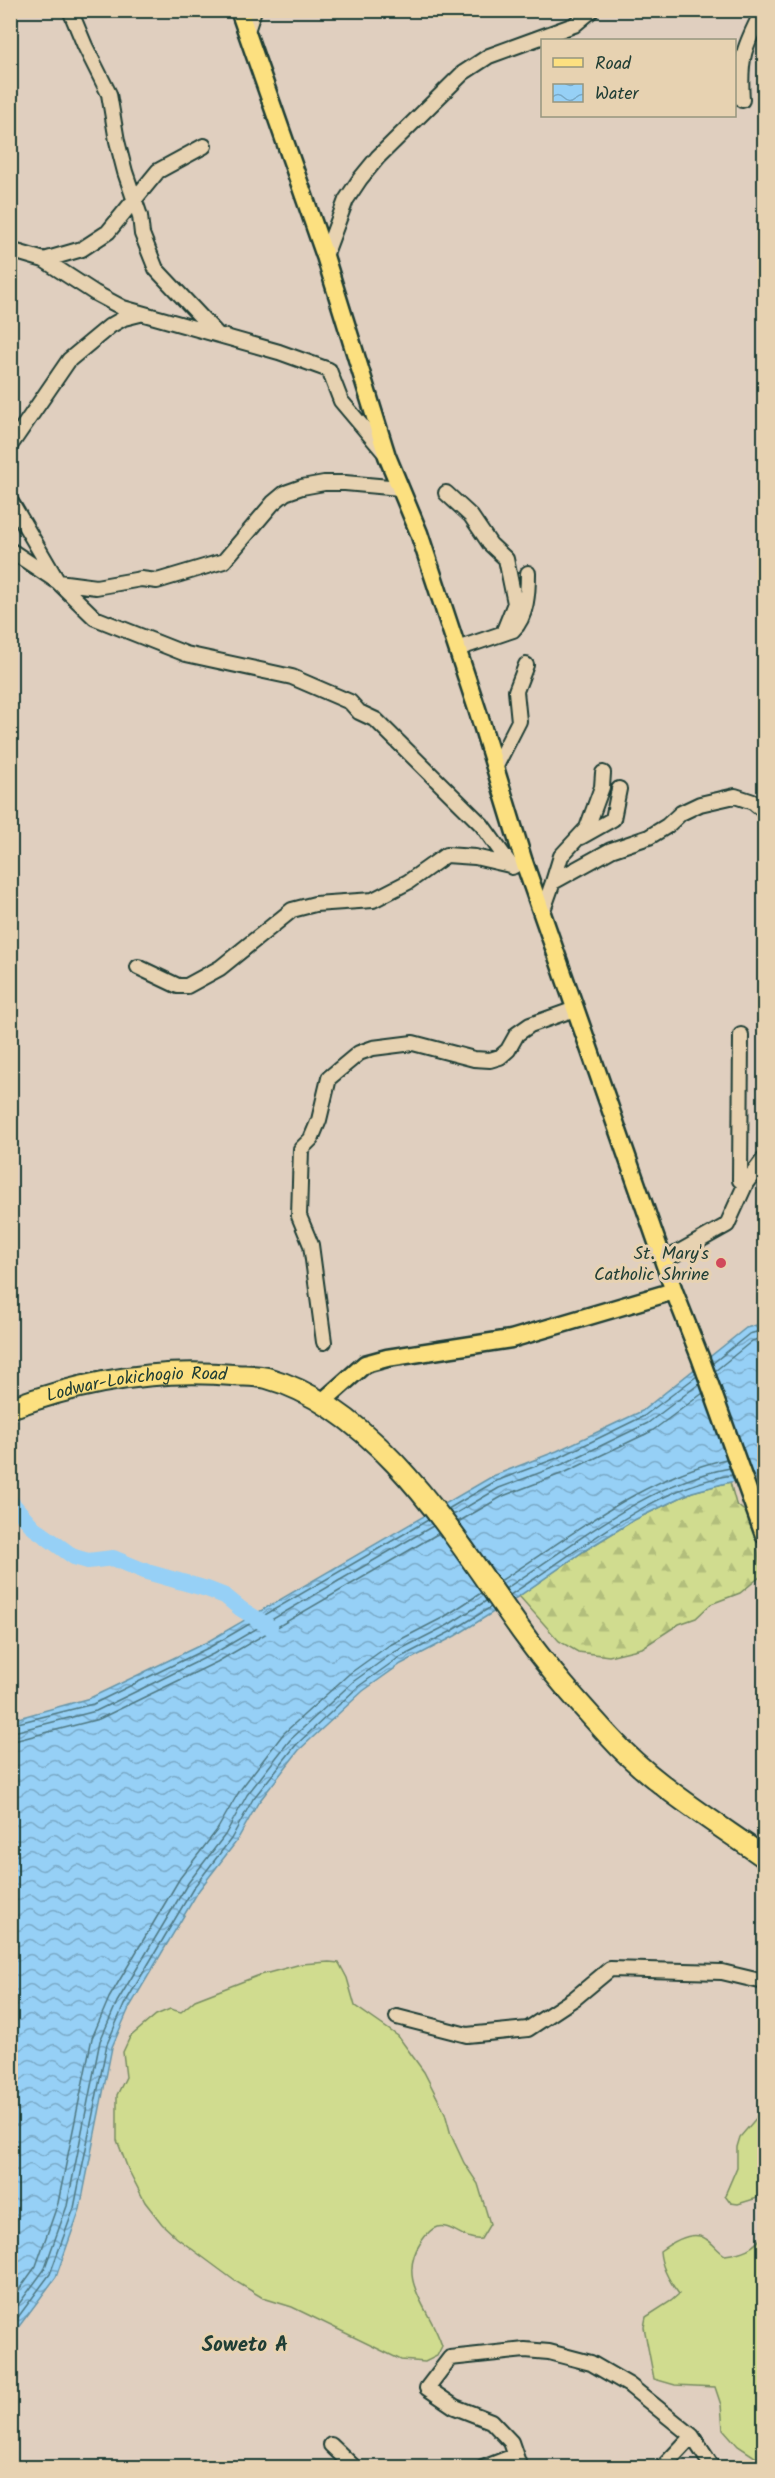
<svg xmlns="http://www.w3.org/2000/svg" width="775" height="2478" font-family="Kalam,sans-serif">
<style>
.grass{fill:#d0dc8f;stroke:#788c62;stroke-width:1.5}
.forest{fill:url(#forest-firs);stroke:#788c62;stroke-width:1.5}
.water{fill:url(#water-waves);stroke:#6695a8;stroke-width:1.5}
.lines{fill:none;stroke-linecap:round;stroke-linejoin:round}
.shore{stroke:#4f7882;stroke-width:1.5}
.river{stroke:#96d0f6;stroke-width:16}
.minor-casing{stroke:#1f3d34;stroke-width:18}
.major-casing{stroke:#1f3d34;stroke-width:21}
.highway-casing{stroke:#1f3d34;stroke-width:24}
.minor{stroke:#e7d2b1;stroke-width:14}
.major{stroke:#fce080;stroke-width:16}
.highway{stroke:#fce080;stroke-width:20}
.poi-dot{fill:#d1495b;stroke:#e7d2b1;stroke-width:2}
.labels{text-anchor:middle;stroke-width:6;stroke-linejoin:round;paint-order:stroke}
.poi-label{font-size:18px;fill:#1f3d34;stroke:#e7d2b1;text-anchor:end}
.street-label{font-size:18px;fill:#1f3d34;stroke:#e7d2b1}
.quarter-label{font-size:21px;font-weight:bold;fill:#1f3d34;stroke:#e7d2b1}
</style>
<defs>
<pattern id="forest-firs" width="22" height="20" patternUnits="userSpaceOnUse" patternTransform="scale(1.5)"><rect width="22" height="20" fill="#d0dc8f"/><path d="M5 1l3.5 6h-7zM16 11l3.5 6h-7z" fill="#b2be7c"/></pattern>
<pattern id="water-waves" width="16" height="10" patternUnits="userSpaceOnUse" patternTransform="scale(1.5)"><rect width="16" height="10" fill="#96d0f6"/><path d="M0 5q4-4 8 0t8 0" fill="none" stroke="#7aaac8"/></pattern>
</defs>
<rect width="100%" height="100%" fill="#e0cfbf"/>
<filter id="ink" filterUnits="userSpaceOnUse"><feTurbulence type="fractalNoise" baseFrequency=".0167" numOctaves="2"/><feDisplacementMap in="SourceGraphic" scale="12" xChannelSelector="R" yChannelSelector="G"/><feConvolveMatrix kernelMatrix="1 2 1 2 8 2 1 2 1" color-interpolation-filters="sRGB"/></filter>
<g filter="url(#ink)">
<!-- grass -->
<path class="grass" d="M329 1962 339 1963 347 1978 355 2006 398 2036 424 2072 445 2113 451 2135 464 2163 478 2184 490 2224 481 2239C464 2241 451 2223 437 2227 430 2229 425 2236 421 2242 395 2281 431 2309 442 2346L437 2356 425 2362 401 2360 292 2307 263 2298 235 2281 177 2238 162 2224 145 2202 128 2169 117 2140V2095L126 2077 123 2052 130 2037 156 2015 170 2009 181 2012 195 2000 257 1976 301 1964Z
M764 2109V2196L738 2204 731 2203 725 2195 737 2167V2147L740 2137Z
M764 2234V2463L738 2446 723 2429 721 2405 715 2387 675 2385 654 2379 644 2327 646 2317 671 2301 679 2294C669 2281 661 2267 660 2251 671 2243 693 2229 706 2239 713 2243 718 2251 725 2255 742 2253 754 2249 764 2234Z"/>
<!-- forest -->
<path class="forest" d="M730 1482 736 1504 748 1514 755 1525 761 1576 740 1593 711 1604 696 1618 679 1624 642 1648 609 1656 578 1652 559 1641 519 1596 584 1551 634 1520 692 1492Z"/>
<!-- water -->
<path class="water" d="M764 1323V1478L730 1482 692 1492 634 1520 584 1551 519 1596 455 1636 401 1664 363 1691 299 1750 258 1803 236 1842 199 1890 129 2008 112 2047 80 2209 56 2277 11 2337V1720L90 1698 207 1642 493 1476 557 1451 642 1411 746 1328Z"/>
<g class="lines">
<!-- shore -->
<path class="shore" d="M713 1363 749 1334 764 1330
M715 1371 752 1341 764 1337
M448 1509 496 1481 560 1457 644 1416 697 1376
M453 1515 499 1488 563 1464 648 1423 699 1384
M458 1522 503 1496 566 1472 652 1431 703 1393
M500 1581C575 1534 638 1480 726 1459
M505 1589C576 1544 644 1484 730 1468
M510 1595C575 1554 654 1486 732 1475
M10 1725 93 1704 210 1647 428 1520
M10 1733 96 1711 213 1654 433 1526
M10 1742 99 1719 217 1662 439 1533
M10 2302 36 2266 58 2203 92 2038 109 1998 180 1878 217 1830 240 1790 284 1733 349 1674 388 1646 444 1617 481 1593
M10 2316 44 2270 67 2206 100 2041 117 2002 188 1883 225 1835 247 1795 290 1740 354 1681 393 1653 448 1625 486 1601
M10 2328 50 2274 74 2208 107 2044 124 2005 194 1887 231 1839 253 1799 296 1745 359 1686 397 1659 452 1631 491 1607"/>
<!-- river -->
<path class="river" d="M10 1501 34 1528 74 1557 88 1561 113 1558 147 1572 207 1589 225 1596 241 1609 270 1627"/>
<!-- minor casing -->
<g class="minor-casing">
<path id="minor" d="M70 10 85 46 109 94 117 141 125 172 140 216 142 234 156 269 218 335
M247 31 254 10
M742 100C739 58 744 47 763 10
M10 250 44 260 95 293 123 308 279 352 329 370 341 401 384 452
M325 256 346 200 360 179 378 157 463 73 489 56 574 25 592 10
M44 260 82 249 108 232 158 171 204 146
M10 446 69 360 110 326 124 318 140 314
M446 493 471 516 490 544 506 559 515 603 503 633
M10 500 58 582 96 587 141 579 157 581 224 561 273 503 285 493 302 487 324 483H345L400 488
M10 550 58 582 95 618 186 654 292 677 350 702 359 712 376 720 482 825 512 867
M457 649 513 630C527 617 528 591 528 573
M495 768 519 721 516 691 526 665
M581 837 613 819 619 789
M553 882 561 856 587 828 602 787 603 773
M542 913 553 882 611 850 649 837 667 826 681 813 700 804 735 796 753 802 764 811
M138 967 178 986H187L220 968 292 910 315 904 373 900 408 882 446 855 475 857 514 866
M741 1035 740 1180 746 1183
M663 1261 727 1225 746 1183 764 1159
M324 1342 311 1245 299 1216 301 1149 311 1139 319 1120 329 1078 359 1053 373 1048 413 1043 474 1059 490 1060 500 1057 508 1050 517 1034 530 1025 575 1009
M397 2017 467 2035 528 2029 575 1998 610 1969 722 1972 764 1982
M331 2445 355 2468
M483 2468 514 2456
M520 2468 511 2442 491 2421 455 2407 427 2388 450 2358 525 2350 549 2352 591 2363 629 2385 692 2436 713 2468
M662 2468 692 2436"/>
</g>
<!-- major casing -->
<g class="major-casing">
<path id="major" d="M239 10 325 256 387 456 419 533 478 712 524 862 674 1291 700 1357 764 1535
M321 1403 365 1364 387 1358 511 1339 674 1291"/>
</g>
<!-- highway casing -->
<g class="highway-casing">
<g id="highway">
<path id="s1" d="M10 1408C81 1382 158 1368 233 1375 244 1376 256 1375 267 1378 382 1410 459 1545 525 1636 550 1671 580 1704 609 1736 652 1784 712 1820 764 1857"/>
</g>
</g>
<!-- minor -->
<use href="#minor" class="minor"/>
<!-- major -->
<use href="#major" class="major"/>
<!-- highway -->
<use href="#highway" class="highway"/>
</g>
</g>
<!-- markers -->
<circle class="poi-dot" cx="721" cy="1263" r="6"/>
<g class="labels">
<!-- poi labels -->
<g class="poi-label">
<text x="709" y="1259">St. Mary's<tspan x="709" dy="21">Catholic Shrine</tspan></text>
</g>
<!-- street labels -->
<g class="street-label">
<text dy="6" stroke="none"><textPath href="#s1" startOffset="130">Lodwar-Lokichogio Road</textPath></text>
</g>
<!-- quarter labels -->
<g class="quarter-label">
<text x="245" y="2351">Soweto A</text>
</g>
</g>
<!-- margin -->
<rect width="775" height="2478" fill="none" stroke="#e7d2b1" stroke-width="36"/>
<rect x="18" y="18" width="739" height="2442" fill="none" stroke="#1f3d34" stroke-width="2" filter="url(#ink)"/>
<!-- legend -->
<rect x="541" y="39" width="195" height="78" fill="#e7d2b1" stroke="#97967f" stroke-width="1.5"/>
<rect x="553" y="58" width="30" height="9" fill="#fce080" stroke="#97967f" stroke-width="1.5"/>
<text x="595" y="69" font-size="18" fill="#1f3d34">Road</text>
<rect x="553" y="84" width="30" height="18" fill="url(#water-waves)" stroke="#97967f" stroke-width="1.5"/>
<text x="595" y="99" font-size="18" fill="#1f3d34">Water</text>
</svg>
